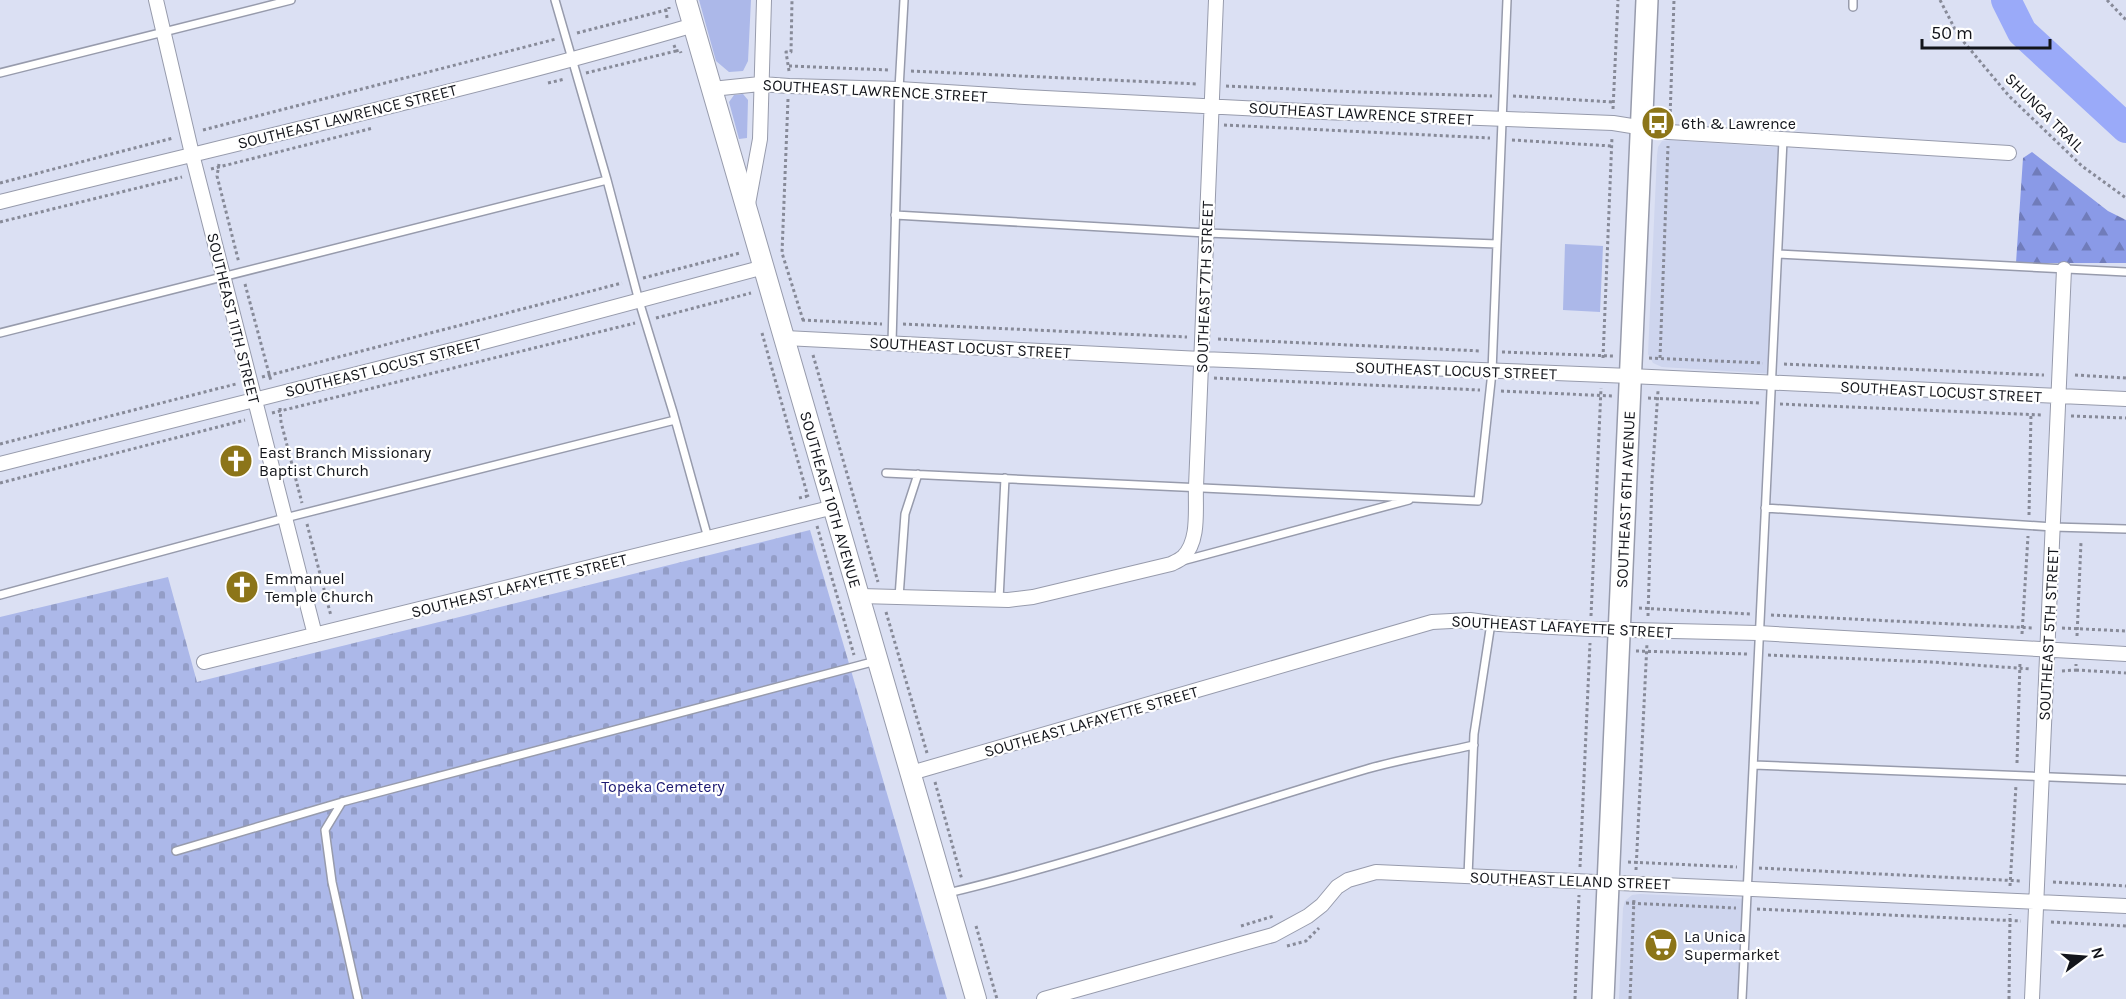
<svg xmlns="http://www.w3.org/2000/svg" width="2126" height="999" font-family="Karla,sans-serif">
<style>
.built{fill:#ced5ee}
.grass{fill:#acb8e9}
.forest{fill:url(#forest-firs)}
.cemetery{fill:url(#cemetery-stones)}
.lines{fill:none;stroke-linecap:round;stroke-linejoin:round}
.river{stroke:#9aaaf9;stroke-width:30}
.lane-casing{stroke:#979bac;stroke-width:10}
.street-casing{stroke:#979bac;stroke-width:16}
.secondary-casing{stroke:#979bac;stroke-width:22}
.primary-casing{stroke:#979bac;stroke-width:24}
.path{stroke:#878a98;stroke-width:3;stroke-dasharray:3 3;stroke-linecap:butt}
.lane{stroke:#fff;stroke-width:7}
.street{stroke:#fff;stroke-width:14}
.secondary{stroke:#fff;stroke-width:20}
.primary{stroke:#fff;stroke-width:21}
.labels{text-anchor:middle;stroke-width:4.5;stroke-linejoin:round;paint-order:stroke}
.street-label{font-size:16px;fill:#13151b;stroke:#fff}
.poi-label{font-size:16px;fill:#13151b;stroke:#fff;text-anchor:start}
.park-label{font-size:16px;fill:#1c1971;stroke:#fff}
</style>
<defs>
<pattern id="forest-firs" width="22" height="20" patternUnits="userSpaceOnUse" patternTransform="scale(1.5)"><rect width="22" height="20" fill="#8a9ae7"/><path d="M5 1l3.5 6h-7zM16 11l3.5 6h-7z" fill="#707cba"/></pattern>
<pattern id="cemetery-stones" width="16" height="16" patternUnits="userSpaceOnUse" patternTransform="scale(1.5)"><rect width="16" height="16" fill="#acb8e9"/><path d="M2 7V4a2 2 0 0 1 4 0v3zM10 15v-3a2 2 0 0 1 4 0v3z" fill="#939dc7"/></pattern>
</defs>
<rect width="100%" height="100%" fill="#dbe0f3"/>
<!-- built -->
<path class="built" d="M1670 140 1786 148 1775 374 1662 367 1653 363 1648 354 1657 155 1658 147 1662 141Z
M1640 894 1750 899 1746 999H1619L1623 908 1625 901 1632 895Z"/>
<!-- grass -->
<path class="grass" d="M699 0H751L748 61 743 71 729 72 716 61Z
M743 94 748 100 747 138 739 139 729 102 734 95Z
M1565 244 1603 246 1600 312 1563 310Z"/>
<!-- forest -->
<path class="forest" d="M2032 152 2108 211 2126 220V263H2016L2023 158Z"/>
<!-- cemetery -->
<path class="cemetery" d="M810 530 947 999H0V617L168 577 197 682Z"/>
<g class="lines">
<!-- river -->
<path class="river" d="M2006 0 2022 32 2126 128"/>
<!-- lane casing -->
<g class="lane-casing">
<path id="lane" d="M555 0 607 180
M1853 0V7
M0 73 291 0
M895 215 1206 233 1497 244 1507 0
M1778 254 2126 272
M0 333 607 180 639 301 673 412 708 538
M892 343 899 89 904 0
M886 473 1478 501 1492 372 1497 244
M1765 508 2053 527 2126 529
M1182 561 1409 500
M0 595 285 518 675 420
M899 597 905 514 918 474
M999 600 1005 478
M1754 765 2126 780
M342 802 325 830 332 882 358 999
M176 851 342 802 876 661
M1468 876 1474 734 1491 623
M948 893C1090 859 1228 810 1367 769 1402 759 1439 753 1474 745
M1742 999 1783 140"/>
</g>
<!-- street casing -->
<g class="street-casing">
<path id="street" d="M156 0 192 154 315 635
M712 89 760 84 789 86 899 89 1025 97 1323 112 1613 123 1669 132 2009 153
M0 202C231 144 465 92 694 25
M748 204 760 139 764 0
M785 338 1201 359 1630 376 2126 399
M0 464 476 344 764 267
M860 596 1008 600 1033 597 1171 564C1175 562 1180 560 1183 557 1200 541 1195 508 1196 487L1216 0
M204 662 834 507
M911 773 1432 622 1470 620 1499 624 1590 629 1758 633 2126 654
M1044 999 1273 935 1308 916 1322 905 1337 887 1348 880 1376 872 2126 906
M2032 999 2064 269"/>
</g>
<!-- secondary casing -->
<g class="secondary-casing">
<g id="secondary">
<path id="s1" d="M686 0 976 999"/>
</g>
</g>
<!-- primary casing -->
<g class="primary-casing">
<g id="primary">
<path id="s2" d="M1603 999 1647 0"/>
</g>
</g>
<!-- path -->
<path class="path" d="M1940 0 1958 35 2009 96 2082 166 2126 198
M2107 0 2126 20
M667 18 666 10H669V7
M577 33 666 10
M674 45 676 51 680 50 681 53
M789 66 889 70
M789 71 786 52H791L792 0
M911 71 1198 84
M586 73 676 51
M548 83 565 79
M1226 86 1358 92 1492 96
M1513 96 1613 102
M788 99 782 253 803 320
M1613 109 1618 0
M1670 118 1674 0
M1224 125 1490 138
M203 130 556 39
M1512 140 1612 146
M219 164 217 176 239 263
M211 169 373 128
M0 183 173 138
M0 222 182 177
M643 278 740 253
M245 284 271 381
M656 318 751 293
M802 320 882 324
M903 324 1187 337
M762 333 808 497
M1218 339 1481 351
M1502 352 1613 356
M813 355 878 582
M1603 358 1612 137
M1649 358 1763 363
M1660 358 1668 146
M1784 364 2044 375
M2075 375 2126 378
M262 377 622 283
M1214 378 1480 390
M1501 391 1612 396
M1648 398 1759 403
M1780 404 2043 415
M280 408 281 422 302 503
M272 413 635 323
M2071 416 2126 418
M0 444 236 384
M0 483 245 420
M799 498 808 496
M2029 515 2031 413
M307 524 331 616
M817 526 854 655
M1639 608 1750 614
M886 612 927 753
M1771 615 2034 628
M1591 616 1601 388
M1648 616 1652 480 1658 391
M2062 628 2126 631
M2022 634 2028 536
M2077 636 2081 542
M1636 651 1747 654
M1768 655 1931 662 2031 669
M2076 670 2126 673
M2062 671 2076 670V664
M2017 763 2020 662
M935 782 962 880
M1628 862 1737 867
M1580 867 1590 643
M1759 868 2022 881
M1636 870 1647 643
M2053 882 2126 886
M2010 886 2016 785
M1626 903 1736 908
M1757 909 2021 921
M2051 922 2126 926
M976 926 997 999
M1241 926 1274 916
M1287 946 1306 941 1319 928
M1575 999 1579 895
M1630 999 1634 898
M2009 999 2010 914"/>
<!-- lane -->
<use href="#lane" class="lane"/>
<!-- street -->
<use href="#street" class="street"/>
<!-- secondary -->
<use href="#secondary" class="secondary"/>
<!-- primary -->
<use href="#primary" class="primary"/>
</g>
<!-- icons -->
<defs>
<g id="bus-disc" transform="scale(1.725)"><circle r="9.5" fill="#8c7519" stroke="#fff"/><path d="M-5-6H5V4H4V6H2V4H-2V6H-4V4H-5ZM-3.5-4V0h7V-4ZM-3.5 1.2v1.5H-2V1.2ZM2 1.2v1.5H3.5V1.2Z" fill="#fff"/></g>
<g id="church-disc" transform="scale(1.725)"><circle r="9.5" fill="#8c7519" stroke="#fff"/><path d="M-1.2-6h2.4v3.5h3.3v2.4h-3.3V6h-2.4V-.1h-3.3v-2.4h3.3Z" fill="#fff"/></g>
<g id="supermarket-disc" transform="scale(1.725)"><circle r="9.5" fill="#8c7519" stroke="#fff"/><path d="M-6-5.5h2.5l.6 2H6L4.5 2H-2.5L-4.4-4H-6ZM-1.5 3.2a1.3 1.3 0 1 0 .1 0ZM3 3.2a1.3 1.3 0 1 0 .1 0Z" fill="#fff"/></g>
</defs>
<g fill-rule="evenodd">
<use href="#bus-disc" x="1658" y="123"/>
<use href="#church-disc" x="236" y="461"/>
<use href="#church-disc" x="242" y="587"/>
<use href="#supermarket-disc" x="1661" y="945"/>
</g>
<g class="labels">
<!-- street labels -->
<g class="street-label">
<text transform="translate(875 90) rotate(3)" y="6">SOUTHEAST LAWRENCE STREET</text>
<text transform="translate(2045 112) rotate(45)" y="6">SHUNGA TRAIL</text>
<text transform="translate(1361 113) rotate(3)" y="6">SOUTHEAST LAWRENCE STREET</text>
<text transform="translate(347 116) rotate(-14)" y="6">SOUTHEAST LAWRENCE STREET</text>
<text transform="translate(1204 287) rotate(-88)" y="6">SOUTHEAST 7TH STREET</text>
<text transform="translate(234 318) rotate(76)" y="6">SOUTHEAST 11TH STREET</text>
<text transform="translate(970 347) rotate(3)" y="6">SOUTHEAST LOCUST STREET</text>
<text transform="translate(383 367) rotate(-14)" y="6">SOUTHEAST LOCUST STREET</text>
<text transform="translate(1456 370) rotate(2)" y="6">SOUTHEAST LOCUST STREET</text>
<text transform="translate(1941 391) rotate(3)" y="6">SOUTHEAST LOCUST STREET</text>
<text dy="6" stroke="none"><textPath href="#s1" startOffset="520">SOUTHEAST 10TH AVENUE</textPath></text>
<text dy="6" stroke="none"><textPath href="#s2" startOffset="500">SOUTHEAST 6TH AVENUE</textPath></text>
<text transform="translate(519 585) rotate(-14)" y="6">SOUTHEAST LAFAYETTE STREET</text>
<text transform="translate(1562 626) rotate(3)" y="6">SOUTHEAST LAFAYETTE STREET</text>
<text transform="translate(2048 634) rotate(-87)" y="6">SOUTHEAST 5TH STREET</text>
<text transform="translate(1091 721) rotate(-16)" y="6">SOUTHEAST LAFAYETTE STREET</text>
<text transform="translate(1570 880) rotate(2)" y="6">SOUTHEAST LELAND STREET</text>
</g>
<!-- poi labels -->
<g class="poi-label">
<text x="1681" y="129">6th &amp; Lawrence</text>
<text x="259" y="458">East Branch Missionary<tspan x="259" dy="18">Baptist Church</tspan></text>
<text x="265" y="584">Emmanuel<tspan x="265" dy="18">Temple Church</tspan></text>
<text x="1684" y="942">La Unica<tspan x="1684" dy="18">Supermarket</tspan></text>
</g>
<!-- park labels -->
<g class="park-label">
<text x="663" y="792">Topeka Cemetery</text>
</g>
</g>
<!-- north arrow -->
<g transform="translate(2084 957) rotate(74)" stroke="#ffffff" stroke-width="4.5" paint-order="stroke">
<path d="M0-4.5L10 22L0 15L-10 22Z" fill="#13151b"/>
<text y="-9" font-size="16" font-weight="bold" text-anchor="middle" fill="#13151b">N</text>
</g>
<!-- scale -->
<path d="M1922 39v9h128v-9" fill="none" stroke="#13151b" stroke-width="3"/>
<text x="1931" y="39" font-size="18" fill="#13151b" stroke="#ffffff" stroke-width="4.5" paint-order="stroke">50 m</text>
</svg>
